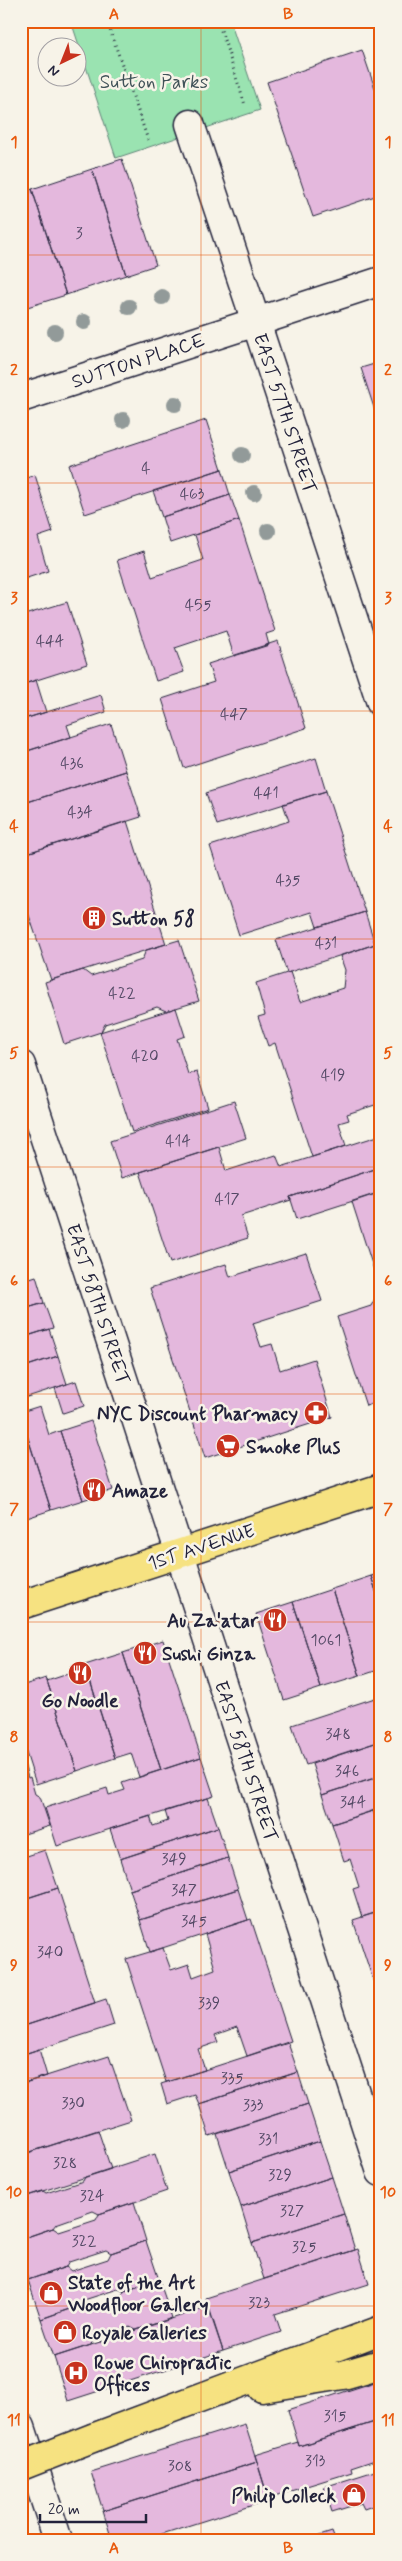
<svg xmlns="http://www.w3.org/2000/svg" width="402" height="2561" font-family="Mynerve,sans-serif">
<style>
.green{fill:#9ae3b1;stroke:#5e8276}
.building{fill:#e4b8dd;stroke:#22223b}
.lines{fill:none;stroke-linecap:round;stroke-linejoin:round}
.street-casing{stroke:#22223b;stroke-width:31}
.secondary-casing{stroke:#22223b;stroke-width:31}
.primary-casing{stroke:#22223b;stroke-width:31}
.highway-casing{stroke:#22223b;stroke-width:31}
.path{stroke:#22223b;stroke-width:3;stroke-dasharray:1 4;stroke-linecap:butt}
.street{stroke:#f7f3e8;stroke-width:28}
.secondary{stroke:#f7f3e8;stroke-width:28}
.primary{stroke:#f6e281;stroke-width:28}
.highway{stroke:#f6e281;stroke-width:28}
.highway-bridge-casing{stroke:#22223b;stroke-width:31;stroke-linecap:butt}
.highway-bridge{stroke:#f6e281;stroke-width:28}
.tree{fill:#929a99}
.grid{fill:none;stroke:#e8590c;stroke-width:1;stroke-opacity:0.55}
.labels{text-anchor:middle;stroke-width:5;stroke-linejoin:round;paint-order:stroke}
.number-label{font-size:16px;fill:#524864}
.park-label{font-size:19px;fill:#405258;stroke:#f7f3e8}
.street-label{font-size:19px;fill:#22223b;stroke:#f7f3e8}
.poi-label{font-size:19px;font-weight:bold;fill:#22223b;stroke:#f7f3e8;text-anchor:start}
.neatline{fill:none;stroke:#e8590c;stroke-width:2}
.grid-label{font-size:16px;text-anchor:middle;font-weight:bold;fill:#e8590c}
</style>
<rect width="100%" height="100%" fill="#f7f3e8"/>
<filter id="ink" filterUnits="userSpaceOnUse"><feTurbulence type="fractalNoise" baseFrequency=".02" numOctaves="2"/><feDisplacementMap in="SourceGraphic" scale="10" xChannelSelector="R" yChannelSelector="G"/><feConvolveMatrix kernelMatrix="1 2 1 2 8 2 1 2 1" color-interpolation-filters="sRGB"/></filter>
<g filter="url(#ink)">
<!-- green -->
<path class="green" d="M71 21H230L260 110 116 158Z"/>
<!-- building -->
<path class="building" d="M362 50 381 106V194L313 217 267 82Z
M122 159 156 265 126 275 92 169Z
M92 169 126 275 66 295 32 189Z
M32 189 66 295 21 309V192Z
M381 362V429L361 368Z
M206 420 222 469 85 514 69 465Z
M222 469 230 495 162 517 153 491Z
M35 475 53 532 38 537 48 571 21 580V480Z
M230 495 239 520 170 543 162 517Z
M239 520 275 631 266 634 269 645 234 656 226 631 175 648 184 672 156 681 117 560 144 551 152 577 203 560 195 535Z
M67 602 87 664 21 685V616Z
M278 641 306 728 184 768 162 699 214 682 208 664Z
M36 680 46 712 21 720V685Z
M101 695 106 712 67 725 71 737 21 753V720Z
M111 724 126 771 21 804V753Z
M316 758 326 791 217 825 206 793Z
M126 771 141 817 21 855V804Z
M326 791 365 912 317 927 312 912 239 935 210 846 289 821 283 804Z
M127 821 166 944 51 980 21 892V855Z
M365 912 375 944 287 973 276 940Z
M179 940 199 1001 166 1011 157 1007 105 1024 101 1032 64 1044 45 982 83 970 91 976 142 960 146 950Z
M375 944 381 961V1103L347 1114 349 1120 339 1123 346 1146 312 1157 275 1043 268 1046 258 1017 265 1015 256 983 290 972 300 1002 343 988 345 970 340 956Z
M176 1008 185 1036 177 1039 188 1074 197 1072 208 1108 132 1132 100 1032Z
M234 1101 246 1138 122 1178 110 1141Z
M381 1135V1167L290 1197 291 1200 241 1216 248 1238 170 1263 140 1172 219 1147 226 1171 276 1155 281 1167Z
M381 1167V1192L297 1219 290 1197Z
M381 1192V1401L366 1406 337 1317 371 1306 380 1289 352 1202Z
M306 1253 322 1301 253 1323 261 1347 272 1344 280 1370 314 1359 332 1417 205 1458 150 1288 226 1264 230 1277Z
M36 1276 44 1303 21 1310V1281Z
M44 1303 53 1328 21 1338V1310Z
M49 1329 58 1356 21 1368V1338Z
M58 1356 67 1384 21 1399V1368Z
M76 1381 84 1406 63 1413 55 1388Z
M40 1406 49 1435 60 1431 83 1500 51 1510 21 1416V1412Z
M91 1421 113 1490 83 1500 60 1431Z
M26 1432 51 1510 21 1520V1434Z
M381 1573V1606L371 1576Z
M371 1576 381 1606V1669L360 1676 332 1589Z
M332 1589 360 1676 321 1688 293 1602Z
M293 1602 321 1688 284 1700 256 1614Z
M163 1640 201 1757 161 1770 123 1653Z
M123 1653 161 1770 139 1777 131 1753 115 1758 85 1665Z
M86 1668 115 1758 77 1771 47 1681Z
M46 1678 77 1771 36 1784 21 1737V1686Z
M381 1696V1741L306 1765 292 1725Z
M381 1741V1776L322 1795 312 1764Z
M21 1752 28 1778 30 1777 35 1794 40 1797 50 1826 21 1835Z
M201 1757 214 1796 57 1846 45 1808 107 1788 109 1795 125 1790 122 1783Z
M381 1776V1808L332 1824 322 1795Z
M208 1798 218 1827 120 1859 110 1829 150 1816 153 1826 168 1821 165 1811Z
M373 1811 381 1832V1911L362 1917 353 1889 359 1887 350 1859 344 1861 332 1824Z
M218 1827 228 1858 130 1890 120 1859Z
M45 1850 58 1888 21 1900V1858Z
M228 1858 238 1889 140 1920 130 1890Z
M58 1888 95 2003 21 2027V1900Z
M238 1889 248 1920 150 1952 140 1920Z
M381 1911V2004L353 1920Z
M251 1919 291 2041 247 2056 237 2027 215 2035 218 2042 198 2049 205 2070 166 2082 126 1959 163 1948 171 1970 189 1964 193 1977 215 1969 205 1934Z
M106 1999 114 2025 21 2055V2027Z
M288 2043 298 2072 199 2104 195 2095 167 2104 161 2084Z
M39 2049 47 2076 21 2084V2055Z
M109 2056 131 2120 21 2155V2084Z
M298 2072 308 2104 209 2136 199 2104Z
M308 2104 320 2141 229 2171 217 2134Z
M98 2130 111 2169 21 2198V2155Z
M320 2141 332 2177 241 2207 229 2171Z
M155 2154 167 2191 99 2214 93 2211 56 2224 53 2228 21 2239V2198L43 2191 46 2193 83 2181 85 2177Z
M332 2177 344 2214 252 2243 241 2207Z
M134 2202 146 2241 111 2253 106 2250 69 2262 66 2267 28 2280 21 2258V2239L53 2228 59 2232 96 2220 99 2214Z
M344 2214 355 2250 264 2279 252 2243Z
M146 2241 159 2280 124 2291 118 2289 81 2301 78 2306 41 2319 28 2280 66 2267 71 2271 108 2259 111 2253Z
M358 2249 369 2284 275 2314 281 2332 223 2351 206 2298Z
M159 2280 172 2318 136 2330 130 2327 93 2339 91 2345 54 2357 41 2319 78 2306 84 2309 121 2298 124 2291Z
M208 2307 223 2351 68 2401 54 2357Z
M381 2380V2420L299 2446 288 2410Z
M381 2420V2458L351 2468 352 2472 268 2498 255 2455 298 2442 299 2446Z
M245 2424 257 2462 103 2511 91 2472Z
M257 2462 269 2500 143 2540H112L103 2511Z
M381 2469V2503L364 2509 361 2503 332 2512 324 2487Z
M332 2532 335 2540H307Z"/>
<g class="lines">
<!-- street casing -->
<g class="street-casing">
<path id="street" d="M190 124 256 322 381 281
M21 1065 381 2172
M21 2427 58 2540"/>
</g>
<!-- secondary casing -->
<g class="secondary-casing">
<path id="secondary" d="M21 398 256 322 381 703"/>
</g>
<!-- primary casing -->
<g class="primary-casing">
<path id="primary" d="M21 1605 381 1488"/>
</g>
<!-- highway casing -->
<g class="highway-casing">
<path id="highway" d="M262 2388 343 2375 381 2364
M95 2437 381 2330"/>
</g>
<!-- path -->
<path class="path" d="M107 21 148 140
M218 21 245 105"/>
<!-- street -->
<use href="#street" class="street"/>
<!-- secondary -->
<use href="#secondary" class="secondary"/>
<!-- primary -->
<use href="#primary" class="primary"/>
<!-- highway -->
<use href="#highway" class="highway"/>
<!-- highway-bridge casing -->
<g class="highway-bridge-casing">
<path id="highway-bridge" d="M21 2466 95 2437"/>
</g>
<!-- highway-bridge -->
<use href="#highway-bridge" class="highway-bridge"/>
</g>
<!-- trees -->
<g class="tree">
<circle cx="162" cy="297" r="8"/>
<circle cx="129" cy="307" r="8"/>
<circle cx="84" cy="322" r="8"/>
<circle cx="55" cy="332" r="8"/>
<circle cx="175" cy="404" r="8"/>
<circle cx="123" cy="420" r="8"/>
<circle cx="242" cy="455" r="8"/>
<circle cx="254" cy="493" r="8"/>
<circle cx="268" cy="531" r="8"/>
</g>
</g>
<!-- grid -->
<path class="grid" d="M201 21V2540M21 255H381M21 483H381M21 711H381M21 939H381M21 1167H381M21 1394H381M21 1622H381M21 1850H381M21 2078H381M21 2306H381"/>
<!-- icons -->
<defs>
<g id="building-disc" transform="scale(1.25)"><circle r="9.5" fill="#c8321e" stroke="#f7f3e8"/><path d="M-4-6H4V6H1V3H-1V6H-4ZM-2.5-4.3h1.7v1.8h-1.7ZM.8-4.3h1.7v1.8H.8ZM-2.5-1h1.7V.8h-1.7ZM.8-1h1.7V.8H.8Z" fill="#fff"/></g>
<g id="pharmacy-disc" transform="scale(1.25)"><circle r="9.5" fill="#c8321e" stroke="#f7f3e8"/><path d="M-2-6h4v4h4v4h-4v4h-4v-4h-4v-4h4Z" fill="#fff"/></g>
<g id="supermarket-disc" transform="scale(1.25)"><circle r="9.5" fill="#c8321e" stroke="#f7f3e8"/><path d="M-6-5.5h2.5l.6 2H6L4.5 2H-2.5L-4.4-4H-6ZM-1.5 3.2a1.3 1.3 0 1 0 .1 0ZM3 3.2a1.3 1.3 0 1 0 .1 0Z" fill="#fff"/></g>
<g id="restaurant-disc" transform="scale(1.25)"><circle r="9.5" fill="#c8321e" stroke="#f7f3e8"/><path d="M-5-6h1v4h1v-4h1v4h1v-4h1v5L-1.5 .5V6h-2V.5L-5-1ZM5-6V6H3V1.5H1.5Q1.5-4 5-6Z" fill="#fff"/></g>
<g id="shop-disc" transform="scale(1.25)"><circle r="9.5" fill="#c8321e" stroke="#f7f3e8"/><path d="M-5-2.5h2.3a2.7 3.5 0 0 1 5.4 0H5L5.5 6h-11ZM-1.5-2.5h3a1.5 2.3 0 0 0-3 0Z" fill="#fff"/></g>
<g id="hospital-disc" transform="scale(1.25)"><circle r="9.5" fill="#c8321e" stroke="#f7f3e8"/><path d="M-5-5h3v3.5h4V-5h3V5h-3V1.5h-4V5h-3Z" fill="#fff"/></g>
</defs>
<g fill-rule="evenodd">
<use href="#building-disc" x="94" y="918"/>
<use href="#pharmacy-disc" x="316" y="1413"/>
<use href="#supermarket-disc" x="228" y="1446"/>
<use href="#restaurant-disc" x="94" y="1490"/>
<use href="#restaurant-disc" x="275" y="1620"/>
<use href="#restaurant-disc" x="145" y="1653"/>
<use href="#restaurant-disc" x="80" y="1673"/>
<use href="#shop-disc" x="51" y="2293"/>
<use href="#shop-disc" x="65" y="2332"/>
<use href="#hospital-disc" x="76" y="2373"/>
<use href="#shop-disc" x="354" y="2495"/>
</g>
<g class="labels">
<!-- number labels -->
<g class="number-label">
<text x="79" y="238">3</text>
<text x="146" y="473">4</text>
<text x="192" y="499">463</text>
<text x="198" y="610">455</text>
<text x="50" y="646">444</text>
<text x="234" y="719">447</text>
<text x="72" y="768">436</text>
<text x="266" y="798">441</text>
<text x="80" y="817">434</text>
<text x="288" y="885">435</text>
<text x="326" y="948">431</text>
<text x="122" y="998">422</text>
<text x="145" y="1061">420</text>
<text x="333" y="1080">419</text>
<text x="178" y="1146">414</text>
<text x="227" y="1204">417</text>
<text x="326" y="1645">1061</text>
<text x="338" y="1739">348</text>
<text x="347" y="1776">346</text>
<text x="353" y="1807">344</text>
<text x="174" y="1864">349</text>
<text x="184" y="1895">347</text>
<text x="194" y="1926">345</text>
<text x="50" y="1957">340</text>
<text x="209" y="2008">339</text>
<text x="232" y="2083">335</text>
<text x="73" y="2108">330</text>
<text x="253" y="2110">333</text>
<text x="268" y="2144">331</text>
<text x="65" y="2168">328</text>
<text x="280" y="2180">329</text>
<text x="92" y="2201">324</text>
<text x="292" y="2216">327</text>
<text x="84" y="2246">322</text>
<text x="304" y="2252">325</text>
<text x="259" y="2308">323</text>
<text x="335" y="2421">315</text>
<text x="315" y="2466">313</text>
<text x="180" y="2471">308</text>
</g>
<!-- park labels -->
<g class="park-label">
<text x="154" y="88">Sutton Parks</text>
</g>
<!-- street labels -->
<g class="street-label">
<text transform="translate(138 360) rotate(-18)" y="7">SUTTON PLACE</text>
<text transform="translate(286 413) rotate(72)" y="7">EAST 57TH STREET</text>
<text transform="translate(99 1304) rotate(72)" y="7">EAST 58TH STREET</text>
<text transform="translate(201 1546) rotate(-18)" y="7">1ST AVENUE</text>
<text transform="translate(247 1761) rotate(72)" y="7">EAST 58TH STREET</text>
</g>
<!-- poi labels -->
<g class="poi-label">
<text x="112" y="925">Sutton 58</text>
<text x="298" y="1420" text-anchor="end">NYC Discount Pharmacy</text>
<text x="246" y="1453">Smoke Plus</text>
<text x="112" y="1497">Amaze</text>
<text x="258" y="1627" text-anchor="end">Au Za'atar</text>
<text x="162" y="1660">Sushi Ginza</text>
<text x="80" y="1707" text-anchor="middle">Go Noodle</text>
<text x="68" y="2289">State of the Art<tspan x="68" dy="22">Woodfloor Gallery</tspan></text>
<text x="82" y="2339">Royale Galleries</text>
<text x="94" y="2369">Rowe Chiropractic<tspan x="94" dy="22">Offices</tspan></text>
<text x="336" y="2502" text-anchor="end">Philip Colleck</text>
</g>
</g>
<!-- margin -->
<rect width="402" height="2561" fill="none" stroke="#f7f3e8" stroke-width="55"/>
<!-- north arrow -->
<g transform="translate(62 62) rotate(223)"><circle r="24" fill="#f7f3e8" stroke="#a29fa3"/>
<path d="M0-4L9 19L0 12L-9 19Z" fill="#c8321e"/>
<text y="-8" font-size="14" font-weight="bold" text-anchor="middle" fill="#22223b">N</text>
</g>
<!-- scale -->
<path d="M40 2514v8h106v-8" fill="none" stroke="#22223b" stroke-width="2.5"/>
<text x="48" y="2514" font-size="15" fill="#22223b" stroke="#f7f3e8" stroke-width="4" paint-order="stroke">20 m</text>
<rect x="28" y="28" width="346" height="2506" class="neatline"/>
<g class="grid-label">
<text x="114" y="19">A</text>
<text x="288" y="19">B</text>
<text x="14" y="147">1</text>
<text x="388" y="147">1</text>
<text x="14" y="375">2</text>
<text x="388" y="375">2</text>
<text x="14" y="603">3</text>
<text x="388" y="603">3</text>
<text x="14" y="831">4</text>
<text x="388" y="831">4</text>
<text x="14" y="1058">5</text>
<text x="388" y="1058">5</text>
<text x="14" y="1286">6</text>
<text x="388" y="1286">6</text>
<text x="14" y="1514">7</text>
<text x="388" y="1514">7</text>
<text x="14" y="1742">8</text>
<text x="388" y="1742">8</text>
<text x="14" y="1970">9</text>
<text x="388" y="1970">9</text>
<text x="14" y="2197">10</text>
<text x="388" y="2197">10</text>
<text x="14" y="2425">11</text>
<text x="388" y="2425">11</text>
<text x="114" y="2553">A</text>
<text x="288" y="2553">B</text>
</g>
</svg>
